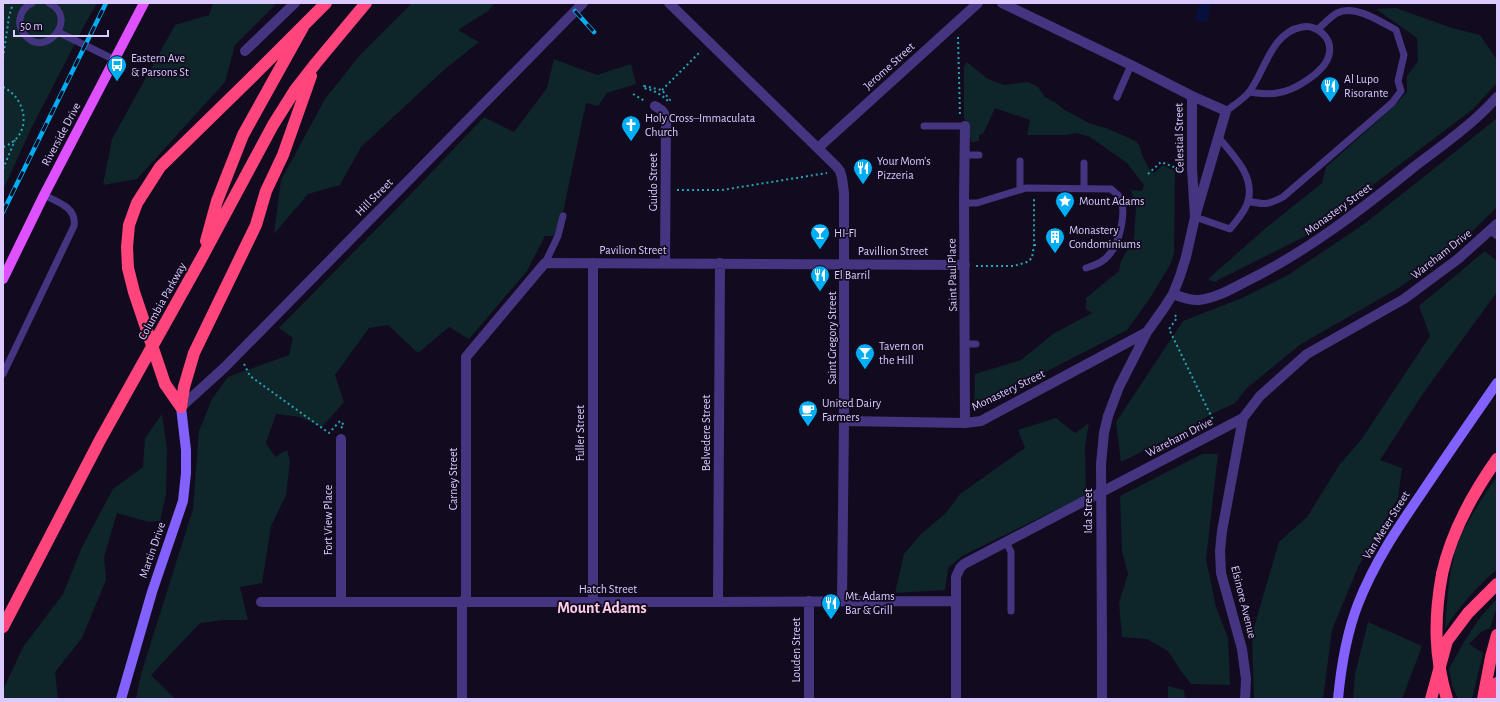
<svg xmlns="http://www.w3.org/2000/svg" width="1500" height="702" font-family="'Alegreya Sans',sans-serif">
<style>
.green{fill:#0e2529}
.water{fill:#07103d}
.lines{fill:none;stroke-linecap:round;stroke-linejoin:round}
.path{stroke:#28a2b4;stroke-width:2;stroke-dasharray:2 3;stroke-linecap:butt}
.lane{stroke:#453480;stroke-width:7}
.street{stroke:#453480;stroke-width:10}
.secondary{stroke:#8261ff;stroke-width:10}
.primary{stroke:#df51ff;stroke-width:10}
.highway{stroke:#ff457b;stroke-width:12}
.rail-casing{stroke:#00aef5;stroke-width:4.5}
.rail{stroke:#120b1f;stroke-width:3;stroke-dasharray:9;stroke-linecap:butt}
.street-bridge{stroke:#453480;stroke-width:10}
.highway-bridge{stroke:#ff457b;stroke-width:12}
.labels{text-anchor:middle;stroke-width:3.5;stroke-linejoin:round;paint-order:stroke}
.poi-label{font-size:12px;fill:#dacaff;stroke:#120b1f;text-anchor:start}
.street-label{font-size:12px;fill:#dacaff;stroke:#120b1f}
.district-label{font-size:16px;font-weight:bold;fill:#ffcce3;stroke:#120b1f}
</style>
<rect width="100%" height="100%" fill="#120b1f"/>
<!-- green -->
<path class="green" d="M3 3H97L85 24 32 127 3 190Z
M213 3H277L235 45 225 82 137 179 103 185 112 139 175 25 209 15Z
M412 3H495L488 11 458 30 479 42 444 70 361 147 340 185 308 194 274 234 281 180 325 99 360 55Z
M1396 8 1452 28 1480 35 1497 60V83L1473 109 1304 237 1214 282 1208 279 1267 227 1322 183 1326 167 1392 108 1407 92V76L1418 61 1417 38 1376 9Z
M554 59 597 75 631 64 636 84 607 93 598 106 586 103 558 236H545L527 271 469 339 449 327 418 353 388 325 369 328 335 375 344 402 322 427 300 417 276 414 266 443 275 457 287 450 290 462 286 495 271 526 262 583 240 587 248 620H224L200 623 151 675 175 699H136L141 674 193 509 199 431 212 399 228 377 289 355 293 338 279 328 410 195 484 117 514 132 547 88Z
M967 62 988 79 1004 85 1028 82 1038 87 1045 97 1056 103 1063 109 1091 124 1106 128 1136 141 1140 147 1142 155 1149 169 1154 173 1163 165 1175 171 1174 253 1170 265 1150 298 1127 330 974 409 975 374 1021 360 1053 334 1092 313 1086 309V298L1119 271 1121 261 1134 238 1136 208 1131 190 1142 191 1144 185 1127 163 1090 137 1077 133 1066 135H1027L1030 120 995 108 983 134 979 135V141L971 142 967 123 964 118V67Z
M1497 118V207L1454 249 1397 289 1301 344 1247 388 1235 403 1206 417 1186 430 1121 462 1116 422 1183 321 1242 298 1288 275 1364 224 1450 156Z
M1485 251 1497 261V292L1424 392 1380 460 1402 468 1398 498 1358 567 1332 630 1323 699H1254L1252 634 1279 542 1307 517 1340 464 1361 440 1430 336 1419 306Z
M162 414 167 449 166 494 160 521 149 522 117 513 104 557 106 580 82 638 55 672 58 699H3V690L23 647 63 594 82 547 113 489 143 467 145 438Z
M1056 418 1075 433 1089 423 1085 446 1086 495 962 556 948 568 945 590 895 593 904 554 921 534 946 513 960 494 1025 448 1018 430Z
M1202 454H1218L1206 559 1216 607 1228 638 1230 685 1191 684 1181 671 1168 651 1147 639 1122 637 1119 603 1128 574 1122 551 1120 496Z
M1497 477V569C1477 587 1459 606 1445 629 1447 604 1448 577 1455 552 1461 530 1483 496 1497 477Z
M1497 599V606L1490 628 1481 632 1469 644 1483 653 1472 699H1458L1452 685 1449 669C1463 643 1476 619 1497 599Z
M1368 622 1422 646 1402 699H1353L1355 674Z
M1168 686 1184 690 1185 699H1168Z"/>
<!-- water -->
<path class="water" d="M1199 3H1211L1207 22 1195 20Z"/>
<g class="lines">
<!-- path -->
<path class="path" d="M958 37 960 116
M3 58 9 17 13 3
M644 86 662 90 670 100 669 102C661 94 654 90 643 88Z
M3 87C29 100 32 137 3 147
M662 90 701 51
M633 94 645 101
M3 169 15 140
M1148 174 1161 162 1179 169
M677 190H722L827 173
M1034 245H1039
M976 266H1014L1027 262 1032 258 1034 245V197
M1175 315 1177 318 1169 329 1213 420
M244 364 250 376 329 433 340 421 344 425 341 428"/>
<!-- lane -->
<path class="lane" d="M32 3C25 6 21 12 20 19 19 24 21 30 24 34 44 61 80 18 49 3
M58 32 115 60
M1117 97 1131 65
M1226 111C1234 105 1244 99 1250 91 1265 70 1272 32 1302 27 1310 25 1316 28 1322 33 1329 39 1331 46 1329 55 1325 72 1294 91 1277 93 1267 95 1258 93 1249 92
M924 126H965
M965 155H979
M1020 161V190
M1084 163V188
M1248 201C1264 205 1268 205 1283 197L1392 103 1401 91 1398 81 1404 55 1396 30C1381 22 1355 4 1337 13 1330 17 1324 24 1318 29
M964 203H977L1026 188 1111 189C1113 191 1116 193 1118 195 1129 210 1119 247 1105 259 1099 264 1093 266 1086 268
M1195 217 1230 229C1236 221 1246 211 1248 201 1255 176 1233 155 1219 138
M1490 231 1497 236
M545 263 558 236 563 216
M966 344H976
M3 374 74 226C77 207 57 202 44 195
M1006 542 1011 552V611"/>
<!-- street -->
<path class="street" d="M669 3 836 166 840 171 842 178 844 193V421L842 601
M1002 3 1131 65 1192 96 1226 111 1195 217
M245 51 295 3
M655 106C662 110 665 112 666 120L665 264
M965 126 964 200 965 423
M818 148 978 3
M1173 294C1181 297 1190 301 1199 300 1217 298 1233 288 1249 280 1309 250 1362 209 1414 167 1443 145 1473 124 1497 97
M181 407 225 367 583 3
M1108 416 1119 387 1147 332 1164 308 1173 294 1180 276 1186 257 1195 217 1192 169V96
M1243 418 1222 531 1220 551 1221 573 1242 649 1246 679 1245 699
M844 421 965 423 981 421 1147 332
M341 601V439
M466 601V357L545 263 965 265
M809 601V699
M261 602H718L956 601
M593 602V263
M718 602 720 263
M462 699V601
M956 699V577L960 568 964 564 1243 418 1260 396 1307 354 1404 299 1458 259 1497 224
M1102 699V646"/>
<!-- secondary -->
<path class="secondary" d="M121 699 152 592 183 501 186 473V450L181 407
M1338 699C1341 667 1346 635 1358 604 1375 561 1397 529 1423 491 1447 455 1472 419 1497 383"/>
<!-- primary -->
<path class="primary" d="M3 279 44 195 144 3"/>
<!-- highway -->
<path class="highway" d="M253 76 326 3
M206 241 217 201 243 135 303 27
M165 384 181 407
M181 407 184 387 194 353 256 225 266 191 283 155 311 76
M1442 574C1451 533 1473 493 1497 459
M3 627 100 440 201 259 273 125 295 90 316 63 366 3
M1431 699 1447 641 1468 613 1497 584
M1483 699 1491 657 1497 635
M1492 699 1497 683"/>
<!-- rail casing -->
<g class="rail-casing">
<path id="rail" d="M575 11 594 32
M3 212 106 3"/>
</g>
<!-- rail -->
<use href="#rail" class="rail"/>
<!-- street-bridge -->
<path class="street-bridge" d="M1102 646 1101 464 1104 433 1108 416"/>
<!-- highway-bridge -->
<path class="highway-bridge" d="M165 384 134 292 128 268 127 247 129 225 137 203 160 167 253 76
M1442 574C1434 618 1434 656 1447 699"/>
</g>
<!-- icons -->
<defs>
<g id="bus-pin" transform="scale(1)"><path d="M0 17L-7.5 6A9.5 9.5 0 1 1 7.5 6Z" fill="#00aef5" stroke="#120b1f"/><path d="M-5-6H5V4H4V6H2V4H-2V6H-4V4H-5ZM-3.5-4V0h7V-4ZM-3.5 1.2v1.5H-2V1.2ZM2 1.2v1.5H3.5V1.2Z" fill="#fff"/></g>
<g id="restaurant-pin" transform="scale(1)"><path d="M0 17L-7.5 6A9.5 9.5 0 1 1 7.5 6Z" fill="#00aef5" stroke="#120b1f"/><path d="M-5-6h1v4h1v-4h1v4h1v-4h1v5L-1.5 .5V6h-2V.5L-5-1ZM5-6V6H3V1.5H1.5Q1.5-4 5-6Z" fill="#fff"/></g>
<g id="church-pin" transform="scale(1)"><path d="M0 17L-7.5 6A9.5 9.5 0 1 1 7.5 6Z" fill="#00aef5" stroke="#120b1f"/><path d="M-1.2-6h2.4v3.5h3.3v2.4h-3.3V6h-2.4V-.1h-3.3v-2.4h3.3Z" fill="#fff"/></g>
<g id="sight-pin" transform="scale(1)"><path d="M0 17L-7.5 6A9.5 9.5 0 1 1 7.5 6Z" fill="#00aef5" stroke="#120b1f"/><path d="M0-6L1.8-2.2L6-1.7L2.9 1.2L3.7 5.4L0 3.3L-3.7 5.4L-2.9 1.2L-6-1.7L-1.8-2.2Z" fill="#fff"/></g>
<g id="bar-pin" transform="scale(1)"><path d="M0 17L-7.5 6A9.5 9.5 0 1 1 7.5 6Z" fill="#00aef5" stroke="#120b1f"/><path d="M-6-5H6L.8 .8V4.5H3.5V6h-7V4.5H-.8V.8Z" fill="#fff"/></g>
<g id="building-pin" transform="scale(1)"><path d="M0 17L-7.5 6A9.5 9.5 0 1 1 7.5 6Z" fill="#00aef5" stroke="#120b1f"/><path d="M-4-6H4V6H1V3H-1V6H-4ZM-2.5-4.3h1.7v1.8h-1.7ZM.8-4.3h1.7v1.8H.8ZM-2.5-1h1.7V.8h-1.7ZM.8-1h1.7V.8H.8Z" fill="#fff"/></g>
<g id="cafe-pin" transform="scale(1)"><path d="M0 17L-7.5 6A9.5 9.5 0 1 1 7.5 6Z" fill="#00aef5" stroke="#120b1f"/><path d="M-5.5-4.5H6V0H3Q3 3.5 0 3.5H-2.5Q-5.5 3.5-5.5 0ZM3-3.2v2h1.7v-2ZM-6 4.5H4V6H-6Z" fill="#fff"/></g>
</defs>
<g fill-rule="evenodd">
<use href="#bus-pin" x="117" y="65"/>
<use href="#restaurant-pin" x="1330" y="86"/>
<use href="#church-pin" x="631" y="125"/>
<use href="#restaurant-pin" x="863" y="168"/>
<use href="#sight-pin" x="1065" y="201"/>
<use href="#bar-pin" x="820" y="233"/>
<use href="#building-pin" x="1055" y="237"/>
<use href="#restaurant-pin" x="820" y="275"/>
<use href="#bar-pin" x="865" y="353"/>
<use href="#cafe-pin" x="808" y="410"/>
<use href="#restaurant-pin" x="831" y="603"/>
</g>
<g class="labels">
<!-- poi labels -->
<g class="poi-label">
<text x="131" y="62">Eastern Ave<tspan x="131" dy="14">&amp; Parsons St</tspan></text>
<text x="1344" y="83">Al Lupo<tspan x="1344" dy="14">Risorante</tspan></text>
<text x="645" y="122">Holy Cross–Immaculata<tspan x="645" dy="14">Church</tspan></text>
<text x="877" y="165">Your Mom's<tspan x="877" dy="14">Pizzeria</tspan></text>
<text x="1079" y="205">Mount Adams</text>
<text x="1069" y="234">Monastery<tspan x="1069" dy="14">Condominiums</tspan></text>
<text x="834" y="237">HI-FI</text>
<text x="834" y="279">El Barril</text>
<text x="879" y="350">Tavern on<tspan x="879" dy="14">the Hill</tspan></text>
<text x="822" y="407">United Dairy<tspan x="822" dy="14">Farmers</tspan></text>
<text x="845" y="600">Mt. Adams<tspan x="845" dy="14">Bar &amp; Grill</tspan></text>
</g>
<!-- street labels -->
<g class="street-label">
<text transform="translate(889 66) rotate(-42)" y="4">Jerome Street</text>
<text transform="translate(61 134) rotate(-62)" y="4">Riverside Drive</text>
<text transform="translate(1179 138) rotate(-91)" y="4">Celestial Street</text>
<text transform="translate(653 182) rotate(-90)" y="4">Guido Street</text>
<text transform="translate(374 197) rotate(-45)" y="4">Hill Street</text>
<text transform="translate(1338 209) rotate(-36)" y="4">Monastery Street</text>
<text x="633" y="254">Pavilion Street</text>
<text x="893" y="255">Pavillion Street</text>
<text transform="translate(1441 254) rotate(-38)" y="4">Wareham Drive</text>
<text transform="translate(952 275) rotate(-91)" y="4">Saint Paul Place</text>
<text transform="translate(162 301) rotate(-61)" y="4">Columbia Parkway</text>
<text transform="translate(832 338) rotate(-90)" y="4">Saint Gregory Street</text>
<text transform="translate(1008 390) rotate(-26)" y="4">Monastery Street</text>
<text transform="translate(580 433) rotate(-90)" y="4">Fuller Street</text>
<text transform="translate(706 433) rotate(-90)" y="4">Belvedere Street</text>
<text transform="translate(1179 437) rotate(-27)" y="4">Wareham Drive</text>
<text transform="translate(453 479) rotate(-90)" y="4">Carney Street</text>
<text transform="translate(1088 511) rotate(-90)" y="4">Ida Street</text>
<text transform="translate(328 520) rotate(-90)" y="4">Fort View Place</text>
<text transform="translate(1386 525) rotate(-58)" y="4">Van Meter Street</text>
<text transform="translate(152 550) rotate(-71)" y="4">Martin Drive</text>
<text x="608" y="593">Hatch Street</text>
<text transform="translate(1244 602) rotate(76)" y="4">Elsinore Avenue</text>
<text transform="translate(796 650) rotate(-90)" y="4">Louden Street</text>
</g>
<!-- district labels -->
<g class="district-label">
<text x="602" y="613">Mount Adams</text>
</g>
</g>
<!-- border -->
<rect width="1500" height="702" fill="none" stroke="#dacaff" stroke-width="8"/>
<!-- scale -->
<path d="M14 30v6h94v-6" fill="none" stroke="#dacaff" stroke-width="2"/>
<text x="20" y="30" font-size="12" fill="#dacaff" stroke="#120b1f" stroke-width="3" paint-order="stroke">50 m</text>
</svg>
